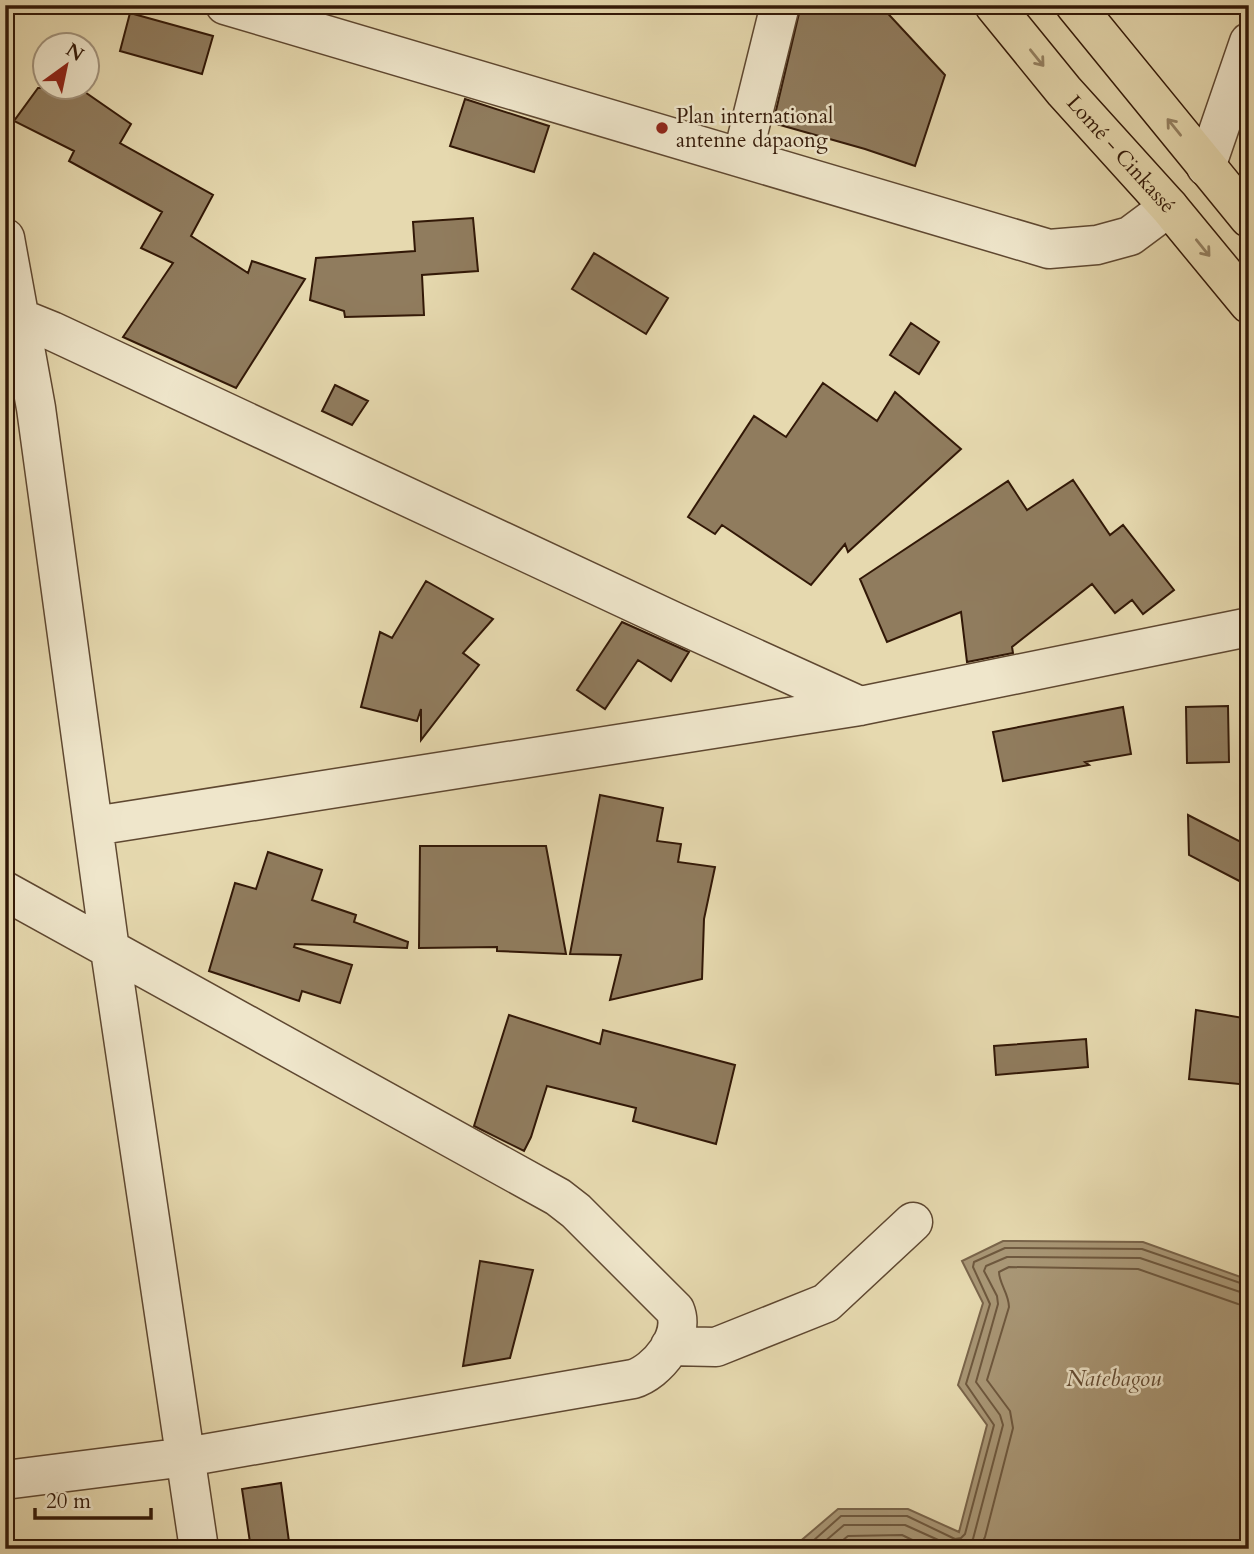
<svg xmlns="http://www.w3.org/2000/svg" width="1254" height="1554" font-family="Cardo,serif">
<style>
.water{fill:#a99776;stroke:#79644a;stroke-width:2}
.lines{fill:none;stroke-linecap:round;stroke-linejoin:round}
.shore{stroke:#6e583e;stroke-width:2}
.building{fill:#907c5e;stroke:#321807;stroke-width:2}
.minor-casing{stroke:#5f4831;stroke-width:41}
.highway-casing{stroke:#321807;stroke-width:41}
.minor{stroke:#efe6cb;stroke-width:38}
.highway{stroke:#e6d9af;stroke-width:38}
.oneway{stroke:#958263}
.poi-dot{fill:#8f2418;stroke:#efe6cb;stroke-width:2.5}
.labels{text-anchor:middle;stroke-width:5;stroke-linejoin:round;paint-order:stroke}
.poi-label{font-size:21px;fill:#321807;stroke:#efe6cb;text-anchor:start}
.street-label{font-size:21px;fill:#321807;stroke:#efe6cb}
.water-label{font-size:23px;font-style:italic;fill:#624b33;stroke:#efe6cb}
</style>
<rect width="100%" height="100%" fill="#e6d9af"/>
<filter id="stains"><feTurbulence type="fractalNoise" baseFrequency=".00286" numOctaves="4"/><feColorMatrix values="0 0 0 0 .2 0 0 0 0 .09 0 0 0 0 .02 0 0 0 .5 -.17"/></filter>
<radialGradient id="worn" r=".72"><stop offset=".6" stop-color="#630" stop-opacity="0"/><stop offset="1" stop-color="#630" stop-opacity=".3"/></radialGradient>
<!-- water -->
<path class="water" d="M1003 1241 1143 1242 1249 1280V1549H797V1544L838 1509H908L959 1532 987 1425 958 1385 983 1303 962 1261Z"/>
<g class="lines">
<!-- shore -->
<path class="shore" d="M804 1549 841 1516H907L955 1539 961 1538 965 1534 994 1425 966 1384 990 1304 973 1267 974 1262 1005 1248 1142 1249 1249 1286
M816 1549 844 1525H905L956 1548 966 1546 973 1539 1003 1425 1000 1415 976 1382 998 1304 997 1296 984 1271 986 1266 1007 1257 1140 1258 1249 1295
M832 1549 848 1536 902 1535 931 1549
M979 1549 985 1537 1013 1428 1010 1411 987 1380 1009 1307C1009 1294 999 1283 999 1272L1009 1267 1138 1269 1238 1304 1249 1306"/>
</g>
<!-- building -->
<path class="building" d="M801 5H880L945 75 915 166 865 149 773 123Z
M130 13 213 36 202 74 120 51Z
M38 88H79L131 124 120 143 213 195 191 236 248 273 252 261 305 279 236 388 123 337 173 263 141 248 162 212 69 161 74 151 14 121Z
M465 99 549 126 534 172 450 146Z
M473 218 478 271 422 275 424 315 345 317 344 311 310 300 316 258 415 251 413 222Z
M594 253 668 298 646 334 572 289Z
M911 323 939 342 919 374 890 355Z
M823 383 877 421 895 392 961 449 848 552 845 544 811 585 722 525 715 534 688 517 754 416 786 437Z
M335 385 368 401 352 425 322 411Z
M1073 480 1110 535 1123 525 1174 590 1143 614 1132 600 1115 613 1092 584 1012 647 1013 653 967 662 961 612 887 642 860 579 1008 481 1027 510Z
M426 581 493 619 463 653 479 665 421 740V709L417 721 361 707 380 632 392 638Z
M622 622 689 652 671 681 638 660 605 709 577 690Z
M1228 706 1229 762 1187 763 1186 707Z
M1123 707 1131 754 1085 762 1089 765 1003 781 993 732Z
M600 795 663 808 657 841 681 844 678 862 715 867 704 919 702 979 610 1000 621 955 570 954Z
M1188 815 1249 846V886L1189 855Z
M420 846H546L566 954 497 951V947L419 948Z
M268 852 322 870 312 900 356 915 354 922 408 942 407 948 295 944 294 947 352 965 340 1003 302 991 299 1001 209 971 235 883 256 889Z
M1196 1010 1249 1019V1085L1189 1079Z
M509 1015 600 1044 603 1030 735 1065 716 1144 633 1121 636 1108 547 1086 531 1137 524 1151 474 1126Z
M1086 1039 1088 1067 996 1075 994 1046Z
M480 1261 533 1270 510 1358 463 1366Z
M281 1483 290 1549H251L242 1489Z"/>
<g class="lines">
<!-- minor casing -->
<g class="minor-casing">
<path id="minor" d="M225 5 1049 249 1097 245 1130 236 1169 207
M742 158 780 5
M1206 167 1249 42
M5 238 36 408 110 950 199 1549
M5 312 52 331 675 622 860 706
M94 826 860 706 1249 627
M5 891 558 1197 576 1211 675 1310C686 1336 657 1372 633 1379L186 1457 5 1480
M670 1346 716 1347 826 1303 913 1222"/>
</g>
<!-- highway casing -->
<g class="highway-casing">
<g id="highway">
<path id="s1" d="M994 5 1064 91 1169 207 1249 304"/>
<path d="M1075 5 1249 218"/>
</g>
</g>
<!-- minor -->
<use href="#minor" class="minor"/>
<!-- highway -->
<use href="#highway" class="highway"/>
</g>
<!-- one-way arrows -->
<defs><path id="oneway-shaft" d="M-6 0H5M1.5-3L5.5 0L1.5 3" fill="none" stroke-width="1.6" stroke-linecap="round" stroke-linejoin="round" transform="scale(1.75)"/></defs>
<g class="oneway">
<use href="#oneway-shaft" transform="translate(1037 58) rotate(51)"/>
<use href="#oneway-shaft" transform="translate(1174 127) rotate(-129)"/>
<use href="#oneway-shaft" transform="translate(1203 248) rotate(51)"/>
</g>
<!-- markers -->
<circle class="poi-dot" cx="662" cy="128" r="7"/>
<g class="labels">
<!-- poi labels -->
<g class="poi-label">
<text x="676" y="123">Plan international<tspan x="676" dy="24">antenne dapaong</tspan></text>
</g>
<!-- street labels -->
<g class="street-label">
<text dy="7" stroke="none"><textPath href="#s1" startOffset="196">Lomé - Cinkassé</textPath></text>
</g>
<!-- water labels -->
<g class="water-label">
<text x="1114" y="1386">Natebagou</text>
</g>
</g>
<!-- margin -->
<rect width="1254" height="1554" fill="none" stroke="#e6d9af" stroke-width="28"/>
<rect x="7" y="7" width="1240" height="1540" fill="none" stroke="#321807" stroke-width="3.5"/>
<rect x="14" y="14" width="1226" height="1526" fill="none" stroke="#321807" stroke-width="2"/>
<!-- north arrow -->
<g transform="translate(66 66) rotate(33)"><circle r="33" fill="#efe6cb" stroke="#a3947d" stroke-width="2"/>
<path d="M0-5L12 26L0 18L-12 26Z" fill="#8f2418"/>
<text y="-10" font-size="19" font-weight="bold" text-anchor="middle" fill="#321807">N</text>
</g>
<!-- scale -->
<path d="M35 1508v10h116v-10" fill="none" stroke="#321807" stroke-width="3.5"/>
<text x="46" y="1508" font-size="21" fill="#321807" stroke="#efe6cb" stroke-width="5" paint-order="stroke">20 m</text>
<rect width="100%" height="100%" filter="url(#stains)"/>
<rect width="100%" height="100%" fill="url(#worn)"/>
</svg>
